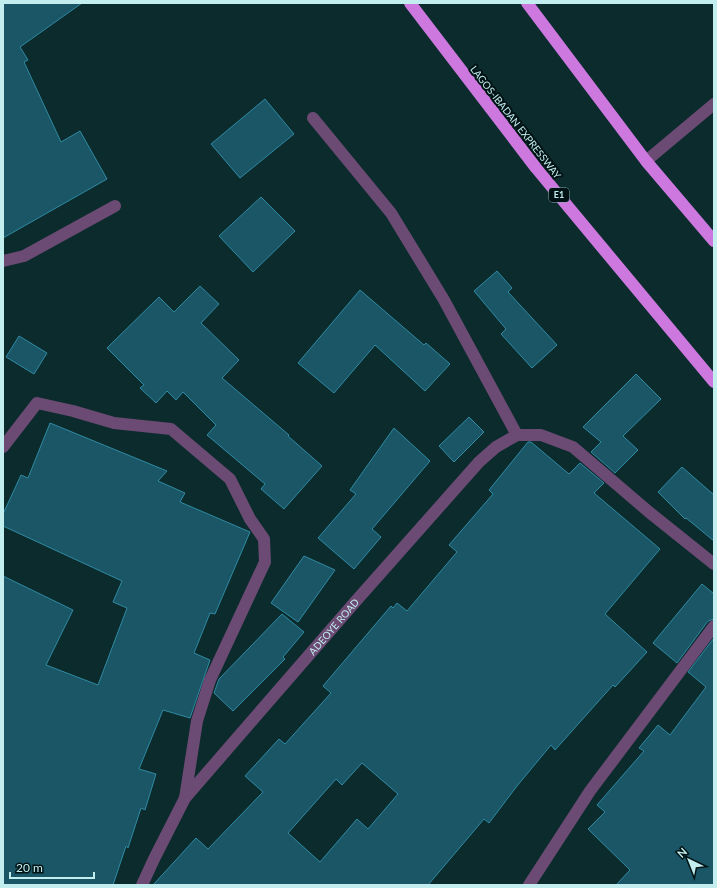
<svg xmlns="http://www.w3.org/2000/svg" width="717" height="888" font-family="Lato,sans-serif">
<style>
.building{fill:#1b5667;stroke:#2f8aa3;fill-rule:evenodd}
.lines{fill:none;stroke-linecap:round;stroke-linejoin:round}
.minor{stroke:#6b4a73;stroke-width:12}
.tertiary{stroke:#6b4a73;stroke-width:12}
.motorway{stroke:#cc78df;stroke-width:12}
.labels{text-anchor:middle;stroke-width:4;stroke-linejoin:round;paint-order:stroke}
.shield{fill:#001213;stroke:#88acae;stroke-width:1}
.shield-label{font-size:9px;font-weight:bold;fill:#c2eef0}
.street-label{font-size:10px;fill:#c2eef0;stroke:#001213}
</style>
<rect width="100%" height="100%" fill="#0b2b2c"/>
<!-- building -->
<path class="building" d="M3 3H82L20 47 28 60 24 62 61 142 80 131 107 179 3 238Z
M265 99 294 134 240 178 211 144Z
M261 197 295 231 253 272 219 236Z
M497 271 512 288 508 292 557 345 532 368 501 334 506 329 474 291Z
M200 286 219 304 201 323 239 360 222 378 289 435 288 436 322 466 284 509 261 489 265 484 207 435 216 425 183 392 176 400 167 391 156 403 140 388 144 385 107 348 159 297 174 312Z
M360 290 424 345 426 343 450 364 425 391 375 345 334 393 298 363Z
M19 336 47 353 34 374 6 357Z
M636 374 661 399 623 436 638 450 615 473 591 452 601 442 583 427Z
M469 417 484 432 454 462 439 446Z
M50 423 167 471 158 481 185 493 180 502 250 532 215 614 210 613 194 653 210 660 190 718 163 710 139 769 156 774 145 810 141 808 128 848 126 846 113 885H3V576L73 610 46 665 98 685 127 608 113 602 122 581 3 526V514L21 475 28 478Z
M394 428 430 461 372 529 381 537 354 569 318 538 356 494 350 490Z
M528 442H531L569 474 580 463 604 483 594 493 660 549 605 614 647 652 615 687 613 685 555 750 551 745 517 786 489 823 484 819 428 885H153L196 838 208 849 263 792 245 776 279 739 285 744 331 693 323 686 391 606 393 608 397 603 407 611 457 552 449 545 493 494 489 490ZM362 763 398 794 368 829 357 819 320 862 288 833 336 779 342 785Z
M682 467 714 495V541L686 518 685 519 658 492Z
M304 556 335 570 298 622 271 603Z
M702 584 714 594V619L708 621 677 663 653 643Z
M282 614 304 632 283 657 285 659 233 711 214 693 219 679Z
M714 638V885H616L630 870 588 829 605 812 597 805 644 751 639 748 658 725 670 735 706 687 688 672Z"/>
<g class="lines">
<!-- minor -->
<path class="minor" d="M313 118 391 213 444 300 517 435
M646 161 714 104
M3 261 24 256 115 206
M3 447 37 403 73 411 114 423 171 429 230 479 250 519 264 539 265 562 210 680 197 721 185 798
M529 885 590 791 714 626"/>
<!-- tertiary -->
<path class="tertiary" id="s1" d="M142 885 154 859 185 798 355 602 479 462 496 447 517 435H541L573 447 649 512 714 564"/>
<!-- motorway -->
<path class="motorway" d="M410 3 536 168 714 382
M527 3 646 161 714 241"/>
</g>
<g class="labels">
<!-- shield labels -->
<rect class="shield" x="549" y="188" width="20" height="14" rx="3"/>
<g class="shield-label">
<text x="559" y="198">E1</text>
</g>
<!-- street labels -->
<g class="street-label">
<text transform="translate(516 122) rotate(52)" y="4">LAGOS-IBADAN EXPRESSWAY</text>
<text dy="4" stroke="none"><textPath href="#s1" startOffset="324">ADEOYE ROAD</textPath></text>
</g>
</g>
<!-- border -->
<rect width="717" height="888" fill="none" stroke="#c2eef0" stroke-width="8"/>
<!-- north arrow -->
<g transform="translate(689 860) rotate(317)" stroke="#001213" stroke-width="3" paint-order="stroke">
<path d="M0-3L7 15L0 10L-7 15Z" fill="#c2eef0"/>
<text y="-6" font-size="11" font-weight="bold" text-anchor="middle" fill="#c2eef0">N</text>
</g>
<!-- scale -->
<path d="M10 872v6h84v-6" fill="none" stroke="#c2eef0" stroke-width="2"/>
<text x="16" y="872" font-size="12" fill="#c2eef0" stroke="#001213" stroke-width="3" paint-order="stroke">20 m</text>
</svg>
